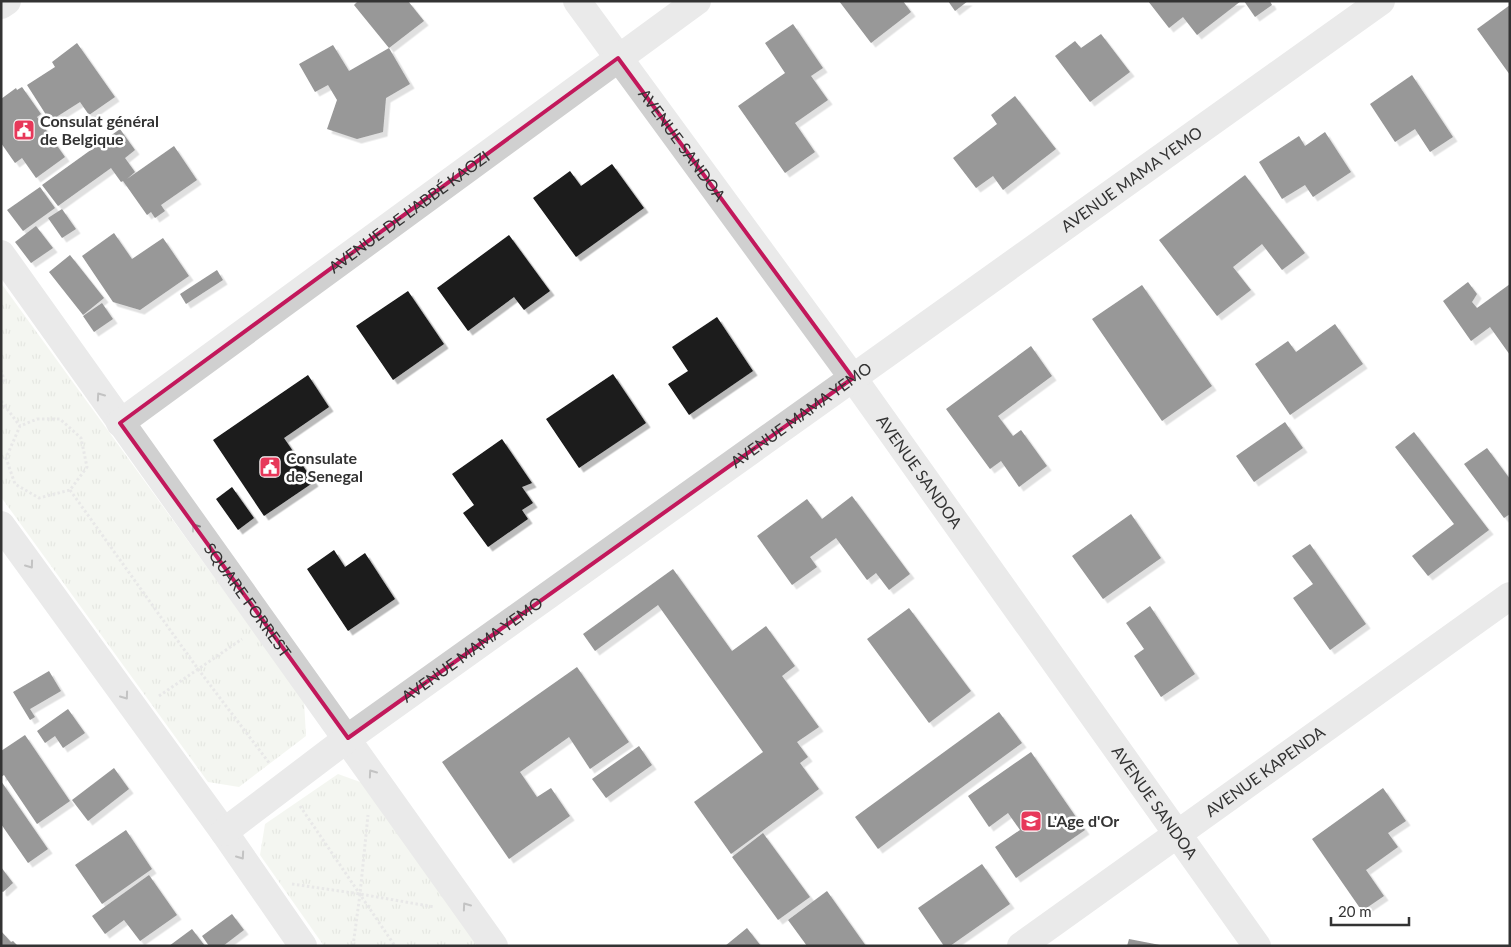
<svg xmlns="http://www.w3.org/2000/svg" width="1511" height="947" font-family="Lato,sans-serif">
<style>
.grass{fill:url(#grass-tufts)}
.building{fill:#1a1a1a;filter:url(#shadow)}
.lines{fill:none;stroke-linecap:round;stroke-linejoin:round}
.path{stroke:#cdcdcd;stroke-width:3;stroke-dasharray:2.5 2.5;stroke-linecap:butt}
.minor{stroke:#d0d0d0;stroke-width:28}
.oneway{stroke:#7a7a7a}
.marked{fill:none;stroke:#c2185b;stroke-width:4;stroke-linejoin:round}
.labels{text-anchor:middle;stroke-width:5;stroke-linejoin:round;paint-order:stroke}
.poi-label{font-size:16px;font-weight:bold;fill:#333;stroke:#fff;text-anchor:start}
.street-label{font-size:16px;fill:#333;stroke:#fff}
</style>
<defs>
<pattern id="grass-tufts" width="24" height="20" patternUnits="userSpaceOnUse" patternTransform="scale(1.25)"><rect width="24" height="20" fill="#e7ecdf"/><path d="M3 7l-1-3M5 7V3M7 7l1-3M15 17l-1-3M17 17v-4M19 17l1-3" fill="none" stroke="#c7cbc0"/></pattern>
<filter id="shadow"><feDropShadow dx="4.5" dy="4.5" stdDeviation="0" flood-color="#0004"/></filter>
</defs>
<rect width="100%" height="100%" fill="#fff"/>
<!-- grass -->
<path class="grass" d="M1 283 304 701 306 736 239 787 208 782 1 497Z
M338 774 363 783 479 946H324L260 855 265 824Z"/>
<!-- building -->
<path class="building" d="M358 1H408L424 21 389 48 354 5Z
M839 1H903L911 12 871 43Z
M948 1H968L955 11Z
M1148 1H1241L1197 35 1183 17 1169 28Z
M1244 1H1270L1272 5 1255 17Z
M1510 5V75L1477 29Z
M793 24 823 68 811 76 828 100 795 123 815 152 785 173 738 106 785 73 765 43Z
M1101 34 1130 72 1090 102 1055 56 1075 41 1081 48Z
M77 43 115 97 89 115 80 102 50 121 27 85 55 67 52 62Z
M333 45 349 71 389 48 410 84 386 98 383 132 357 139 327 129 337 100 328 85 315 92 299 64Z
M1412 75 1453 137 1430 152 1415 129 1395 142 1370 104Z
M22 87 41 114 37 117 65 157 36 178 22 158 15 163 1 143V99L16 88 17 90Z
M1015 96 1056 149 1003 190 993 176 976 188 953 158 997 124 991 115Z
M120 129 135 150 125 158 135 172 127 179 174 146 197 180 161 205 165 211 155 218 151 212 147 215 123 181 121 182 111 168 58 206 42 185Z
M1325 132 1351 172 1313 197 1305 185 1282 199 1259 162 1299 136 1305 146Z
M612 164 644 208 576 257 533 198 570 171 581 186Z
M1245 175 1305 253 1282 270 1262 244 1233 267 1251 290 1217 316 1159 240Z
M40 187 55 208 23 231 7 210Z
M62 209 76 229 62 238 48 218Z
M36 226 53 248 31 263 15 242Z
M114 233 132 259 163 238 189 276 140 310 113 302 82 256Z
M509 235 550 291 524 310 514 297 468 331 437 288Z
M70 255 104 298 83 315 49 272Z
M217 270 223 280 186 304 180 294Z
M1468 282 1477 294 1472 302 1477 308 1510 284V355L1490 327 1471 341 1443 301Z
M1142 285 1212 386 1162 421 1092 319Z
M408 291 444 344 393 380 356 326Z
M102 303 113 319 94 332 83 316Z
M717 317 753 371 689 415 668 384 688 371 672 347Z
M1335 324 1363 364 1290 415 1255 364 1288 341 1296 352Z
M1031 346 1052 376 998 416 1013 436 1021 430 1047 466 1019 487 1001 461 990 469 946 409Z
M613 374 646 423 579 468 546 419Z
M308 375 329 407 284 438 314 482 264 516 213 440Z
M1285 422 1303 448 1254 482 1236 456Z
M1414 432 1489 530 1428 576 1412 556 1454 524 1395 447Z
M502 439 532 483 522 487 533 503 522 510 528 519 488 547 463 513 474 505 452 474Z
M1487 448 1510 479V514L1504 518 1464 464Z
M232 487 254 518 238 530 216 499Z
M852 496 910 574 889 590 876 573 867 580 836 538 810 557 817 567 792 585 757 536 807 499 822 519Z
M1131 514 1161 558 1103 599 1072 556Z
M1310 544 1366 624 1330 650 1293 598 1313 584 1292 556Z
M334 550 345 567 365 553 395 599 348 631 307 569Z
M673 569 732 651 766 626 795 666 782 676 819 727 797 742 808 757 800 763 819 789 731 854 694 802 763 752 658 605 595 651 583 634Z
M1150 606 1195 674 1161 697 1134 656 1144 649 1126 623Z
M909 608 971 691 929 723 867 639Z
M577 667 629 742 590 769 569 737 520 772 537 797 551 788 570 816 509 859 442 762Z
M49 671 61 691 30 709 35 717 30 720 13 692Z
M68 709 85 733 63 748 55 736 45 743 37 731Z
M999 712 1022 743 878 849 855 817Z
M25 735 70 801 37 824 4 775 1 777V751Z
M639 746 652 765 606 798 592 779Z
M1031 752 1085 830 1016 878 995 847 1020 830 1008 813 989 827 968 796Z
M114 768 129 789 88 821 72 800Z
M1 781 48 849 28 863 1 824Z
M1383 788 1406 821 1388 833 1398 847 1366 870 1384 896 1362 911 1312 839Z
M126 830 152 869 102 904 75 865Z
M763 833 810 897 778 920 732 857Z
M982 864 1010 904 950 946H944L918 908Z
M1 867 13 883 3 892 1 891Z
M149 875 177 915 140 941 124 920 105 934 92 916Z
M827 891 866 946H807L788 920Z
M232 914 244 930 223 946H209L202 936Z
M747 928 761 946H725Z
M192 929 205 946H169Z
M1 931 11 942 13 941 18 946H1Z
M1129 939 1160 945V946H1127Z"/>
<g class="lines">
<!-- path -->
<path class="path" d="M1 370 4 380 1 384
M1 401 20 426
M37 419H60L81 438 87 467 70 490 39 498 15 484 6 458 20 426Z
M70 490 198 669 270 764
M159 696 242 639
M300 806 395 946
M292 884 360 894 434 907
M353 946 360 894 368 815"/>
<!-- minor -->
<g class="minor">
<path id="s1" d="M577 1 853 378 1257 946"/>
<path d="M1 5 7 1"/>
<path id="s2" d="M1 254C164 486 331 714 494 946"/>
<path id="s3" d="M120 423 697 1"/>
<path d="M1 525 224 832 303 946"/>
<path id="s4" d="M224 832 348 738 1381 1"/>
<path id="s5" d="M1021 946 1510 596"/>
</g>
</g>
<!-- one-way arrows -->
<defs><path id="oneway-chevron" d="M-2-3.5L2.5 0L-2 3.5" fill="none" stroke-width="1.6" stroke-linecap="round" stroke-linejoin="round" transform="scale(1.25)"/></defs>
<g class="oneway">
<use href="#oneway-chevron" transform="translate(100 396) rotate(-125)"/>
<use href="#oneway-chevron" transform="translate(195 527) rotate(-126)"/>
<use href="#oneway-chevron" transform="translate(30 565) rotate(54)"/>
<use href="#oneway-chevron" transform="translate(125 696) rotate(54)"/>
<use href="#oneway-chevron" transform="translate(372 773) rotate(-125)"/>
<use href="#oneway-chevron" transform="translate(241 856) rotate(55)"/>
<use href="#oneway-chevron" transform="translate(466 906) rotate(-125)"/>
</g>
<!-- marked area -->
<path d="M0 0H1511V947H0ZM618 58 853 378 348 738 120 423Z" fill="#fff" fill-opacity=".55" fill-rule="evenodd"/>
<path class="marked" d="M618 58 853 378 348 738 120 423Z"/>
<!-- icons -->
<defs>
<g id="civic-square" transform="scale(1.125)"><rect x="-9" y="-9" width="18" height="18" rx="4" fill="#e7385a" stroke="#fff"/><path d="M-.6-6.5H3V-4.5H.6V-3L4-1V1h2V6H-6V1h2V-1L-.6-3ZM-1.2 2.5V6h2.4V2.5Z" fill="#fff"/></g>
<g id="school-square" transform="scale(1.125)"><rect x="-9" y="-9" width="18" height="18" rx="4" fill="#e7385a" stroke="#fff"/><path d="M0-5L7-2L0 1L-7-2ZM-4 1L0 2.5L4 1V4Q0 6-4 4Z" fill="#fff"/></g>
</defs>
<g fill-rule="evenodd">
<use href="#civic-square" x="24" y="130"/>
<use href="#civic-square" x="270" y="467"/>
<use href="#school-square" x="1031" y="821"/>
</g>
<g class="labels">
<!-- poi labels -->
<g class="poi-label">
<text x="40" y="127">Consulat général<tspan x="40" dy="18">de Belgique</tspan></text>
<text x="286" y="464">Consulate<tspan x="286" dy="18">de Senegal</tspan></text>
<text x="1047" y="827">L'Age d'Or</text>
</g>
<!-- street labels -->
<g class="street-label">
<text dy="6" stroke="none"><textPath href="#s1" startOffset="178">AVENUE SANDOA</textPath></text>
<text dy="6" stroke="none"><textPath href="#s4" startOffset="1118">AVENUE MAMA YEMO</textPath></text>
<text dy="6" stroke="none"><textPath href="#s3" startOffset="358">AVENUE DE L'ABBÉ KAOZI</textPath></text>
<text dy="6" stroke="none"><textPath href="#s4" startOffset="712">AVENUE MAMA YEMO</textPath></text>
<text dy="6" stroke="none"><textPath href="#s1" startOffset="582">AVENUE SANDOA</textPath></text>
<text dy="6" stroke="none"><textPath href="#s2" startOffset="425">SQUARE FORREST</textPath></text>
<text dy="6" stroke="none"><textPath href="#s4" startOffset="308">AVENUE MAMA YEMO</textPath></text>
<text dy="6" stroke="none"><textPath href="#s5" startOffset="300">AVENUE KAPENDA</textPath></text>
<text dy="6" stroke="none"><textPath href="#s1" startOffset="988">AVENUE SANDOA</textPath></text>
</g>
</g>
<!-- border -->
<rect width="1511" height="947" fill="none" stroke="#333333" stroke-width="5"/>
<!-- scale -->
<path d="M1331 917v8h78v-8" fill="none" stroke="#333333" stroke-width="2.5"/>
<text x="1338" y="917" font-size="15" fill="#333333" stroke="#ffffff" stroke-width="4" paint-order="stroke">20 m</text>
</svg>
